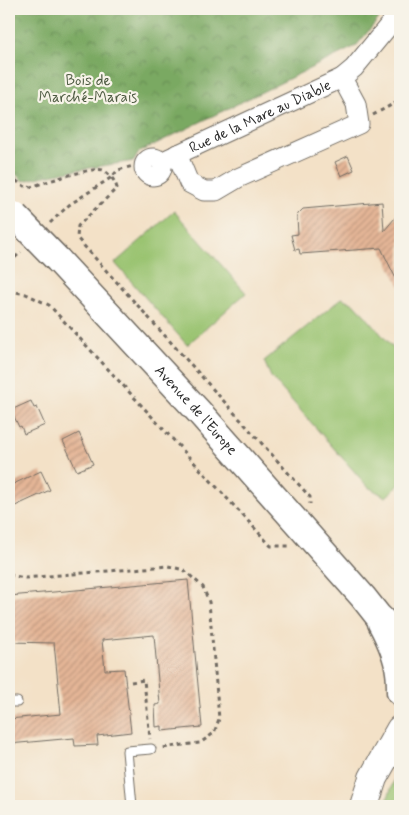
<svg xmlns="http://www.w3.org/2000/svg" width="409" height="815" font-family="Mynerve,sans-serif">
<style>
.green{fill:#99c370;stroke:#62774e}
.forest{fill:url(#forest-crowns);stroke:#526a46}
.building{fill:url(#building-hatch)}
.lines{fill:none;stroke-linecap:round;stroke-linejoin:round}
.lane-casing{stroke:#716b62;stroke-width:11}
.street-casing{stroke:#716b62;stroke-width:21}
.secondary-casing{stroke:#716b62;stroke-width:29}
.primary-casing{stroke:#716b62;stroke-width:30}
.path{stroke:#716b62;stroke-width:3;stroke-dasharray:4 4;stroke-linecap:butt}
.lane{stroke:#fff;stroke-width:9}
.street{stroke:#fff;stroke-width:19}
.secondary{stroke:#fff;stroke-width:26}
.primary{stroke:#fff;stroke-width:28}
.secondary-bridge-casing{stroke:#716b62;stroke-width:29;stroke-linecap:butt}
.secondary-bridge{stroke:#fff;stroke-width:26}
.labels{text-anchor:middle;stroke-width:4.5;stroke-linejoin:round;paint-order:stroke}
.park-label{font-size:15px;fill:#4c5940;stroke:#f7f3e8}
.street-label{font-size:15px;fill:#2b2b2b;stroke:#f7f3e8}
</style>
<defs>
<pattern id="forest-crowns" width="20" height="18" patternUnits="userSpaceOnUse" patternTransform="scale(1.25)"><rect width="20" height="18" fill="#7aa962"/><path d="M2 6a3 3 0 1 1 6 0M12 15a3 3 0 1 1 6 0" fill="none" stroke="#648a51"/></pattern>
<pattern id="building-hatch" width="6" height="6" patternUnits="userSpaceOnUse" patternTransform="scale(1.25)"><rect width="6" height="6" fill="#e5b697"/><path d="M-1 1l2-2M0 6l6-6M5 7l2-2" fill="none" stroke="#ba947b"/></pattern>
</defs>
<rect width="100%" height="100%" fill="#f7f3e8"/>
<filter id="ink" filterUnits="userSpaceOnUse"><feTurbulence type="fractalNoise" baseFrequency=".02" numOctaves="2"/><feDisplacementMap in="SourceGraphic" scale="10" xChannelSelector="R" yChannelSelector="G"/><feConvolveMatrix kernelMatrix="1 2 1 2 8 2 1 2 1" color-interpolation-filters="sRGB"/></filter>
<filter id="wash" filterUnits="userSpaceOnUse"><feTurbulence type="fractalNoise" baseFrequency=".0096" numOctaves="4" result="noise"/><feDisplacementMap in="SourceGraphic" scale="20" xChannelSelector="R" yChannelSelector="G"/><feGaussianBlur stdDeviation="1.12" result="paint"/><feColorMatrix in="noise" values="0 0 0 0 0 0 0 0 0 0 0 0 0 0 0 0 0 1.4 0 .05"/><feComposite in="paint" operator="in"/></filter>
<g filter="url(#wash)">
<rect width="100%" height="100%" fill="#f3e1c7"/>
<!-- green -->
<path class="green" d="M174 211 246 293 187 345 115 263Z
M342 298 356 305 400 356V484L386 497 368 487 271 377 264 361Z
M400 765V806H385L399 766Z"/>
<!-- forest -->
<path class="forest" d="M9 9H387L356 46 139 152 134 161 64 172 23 181 9 168Z"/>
<g id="blocks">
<!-- building -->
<path class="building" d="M348 156 354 170 341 176 335 162Z
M382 202 384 231 400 212V287L381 248 300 254 299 249 295 250 291 235 298 234 297 217 298 214 303 209Z
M31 401 34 408 37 407 45 425 24 434 21 426 19 427 11 410Z
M79 433 93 464 77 471 63 441Z
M41 471 50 490 13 507 9 499V486Z
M188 580 202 727 162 731V726L156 727 155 705 160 704 154 635 102 640 105 670 124 669 131 732 97 736 98 745 75 746 74 738 9 744V719L61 714 54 643 9 642V596Z"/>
</g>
</g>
<g filter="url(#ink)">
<use href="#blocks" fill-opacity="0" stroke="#716b62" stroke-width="1"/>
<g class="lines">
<!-- lane casing -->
<g class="lane-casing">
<path id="lane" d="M9 702H17
M132 806 127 751 151 749"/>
</g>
<!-- street casing -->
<g class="street-casing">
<g id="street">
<path d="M177 154 189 183 204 191H216L238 178 359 124 356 104 342 78"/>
<circle cx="153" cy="167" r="9"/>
<path id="s1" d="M161 162 342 78 354 68 400 12"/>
</g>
</g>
<!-- secondary casing -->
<g class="secondary-casing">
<g id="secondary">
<path id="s2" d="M58 260 199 412 363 597 378 616 400 638"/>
<path d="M381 623C389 638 397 655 399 672 400 678 400 685 400 692"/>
</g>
</g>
<!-- primary casing -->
<g class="primary-casing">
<path id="primary" d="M364 806 373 778 400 730"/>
</g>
<!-- path -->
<path class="path" d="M373 115 395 103 400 98
M9 130 10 134 12 179
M9 176 27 188C40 184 93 166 103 170 110 174 115 181 117 188L78 226 77 238 310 497V504
M50 223 69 205 112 177 118 170 145 163
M9 263 21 252
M9 291 26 294 49 305 271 546H290
M9 575 25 578 168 566 184 570 203 587 209 602 219 719 214 733 200 743 161 748
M131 682 144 680 150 739"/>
<!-- lane -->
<use href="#lane" class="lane"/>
<!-- street -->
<use href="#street" class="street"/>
<!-- secondary -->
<use href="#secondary" class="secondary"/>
<!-- primary -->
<use href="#primary" class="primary"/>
<!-- secondary-bridge casing -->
<g class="secondary-bridge-casing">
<path id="secondary-bridge" d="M15 216 58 260"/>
</g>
<!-- secondary-bridge -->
<use href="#secondary-bridge" class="secondary-bridge"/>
</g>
</g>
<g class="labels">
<!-- park labels -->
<g class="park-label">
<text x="88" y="85">Bois de<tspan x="88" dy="17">Marché-Marais</tspan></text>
</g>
<!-- street labels -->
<g class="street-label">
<text dy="5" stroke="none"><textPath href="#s1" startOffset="109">Rue de la Mare au Diable</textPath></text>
<text dy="5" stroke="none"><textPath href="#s2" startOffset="204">Avenue de l'Europe</textPath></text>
</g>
</g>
<!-- margin -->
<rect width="409" height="815" fill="none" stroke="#f7f3e8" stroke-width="30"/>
</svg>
